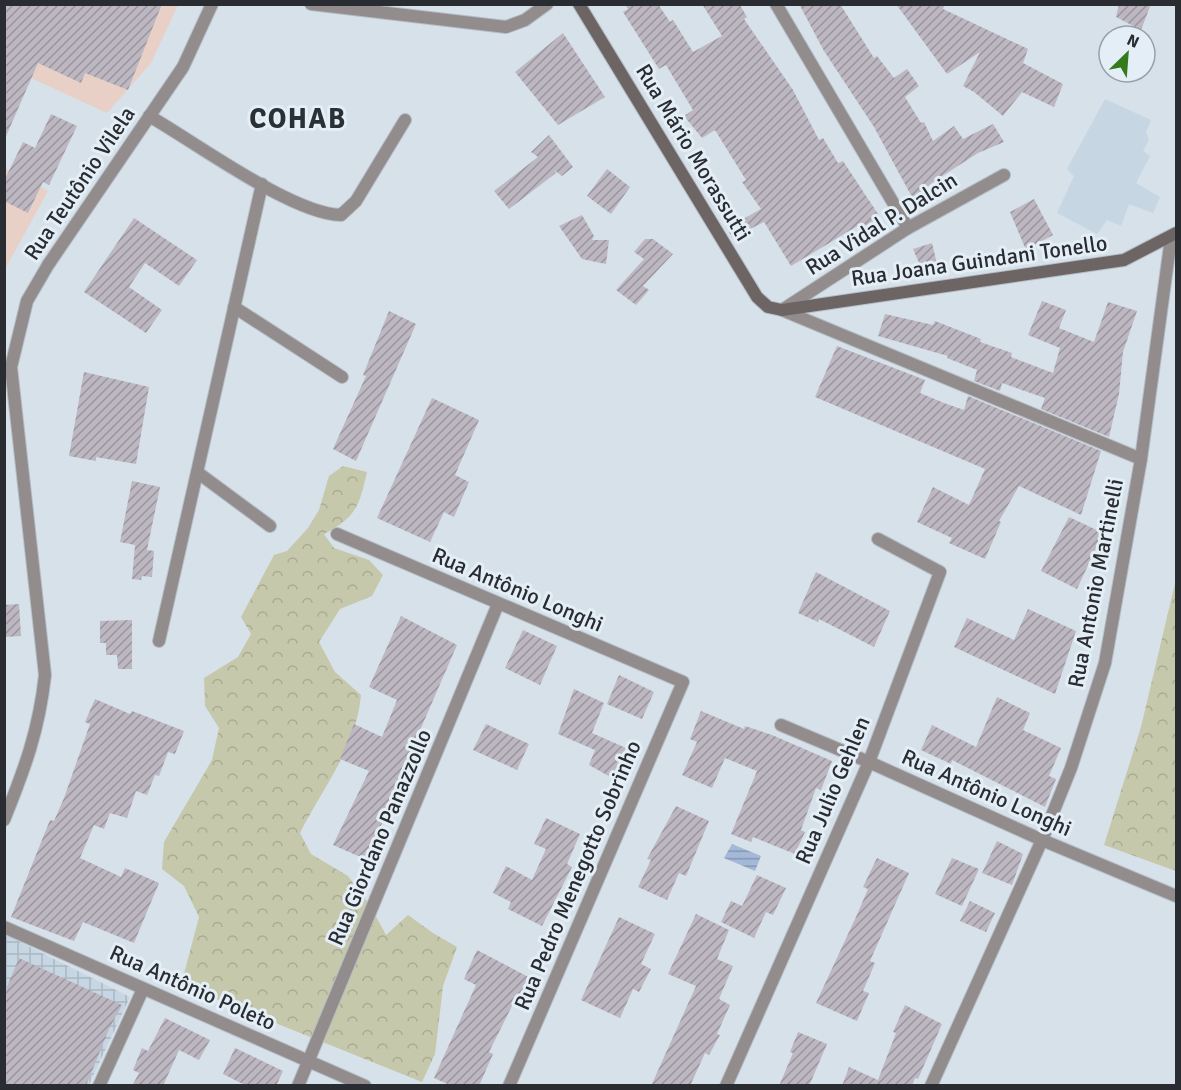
<svg xmlns="http://www.w3.org/2000/svg" width="1181" height="1090" font-family="Signika,sans-serif">
<style>
.industrial{fill:url(#industrial-grid)}
.education{fill:#e8d0c6}
.built{fill:#c6d6e3}
.forest{fill:url(#forest-crowns)}
.water{fill:url(#water-rules)}
.building{fill:url(#building-hatch)}
.lines{fill:none;stroke-linecap:round;stroke-linejoin:round}
.minor-casing{stroke:#b4bdc5;stroke-width:14}
.tertiary-casing{stroke:#b4bdc5;stroke-width:14}
.secondary-casing{stroke:#b4bdc5;stroke-width:14}
.minor{stroke:#928c8c;stroke-width:12}
.tertiary{stroke:#928c8c;stroke-width:12}
.secondary{stroke:#6d6564;stroke-width:12}
.labels{text-anchor:middle;stroke-width:6;stroke-linejoin:round;paint-order:stroke}
.street-label{font-size:22px;fill:#292c30;stroke:#e4eef7}
.district-label{font-size:28px;font-weight:bold;letter-spacing:1.5px;fill:#293137;stroke:#e4eef7}
</style>
<defs>
<pattern id="industrial-grid" width="8" height="8" patternUnits="userSpaceOnUse" patternTransform="scale(1.5)"><rect width="8" height="8" fill="#c6d6e3"/><path d="M0 4h8M4 0v8" fill="none" stroke="#aab8c3"/></pattern>
<pattern id="forest-crowns" width="20" height="18" patternUnits="userSpaceOnUse" patternTransform="scale(1.5)"><rect width="20" height="18" fill="#c5c8aa"/><path d="M2 6a3 3 0 1 1 6 0M12 15a3 3 0 1 1 6 0" fill="none" stroke="#a9ac93"/></pattern>
<pattern id="water-rules" width="6" height="5" patternUnits="userSpaceOnUse" patternTransform="scale(1.5)"><rect width="6" height="5" fill="#a4b8d9"/><path d="M0 2.5h6" fill="none" stroke="#8696b0"/></pattern>
<pattern id="building-hatch" width="6" height="6" patternUnits="userSpaceOnUse" patternTransform="scale(1.5)"><rect width="6" height="6" fill="#bdb7c1"/><path d="M-1 1l2-2M0 6l6-6M5 7l2-2" fill="none" stroke="#9a959d"/></pattern>
</defs>
<rect width="100%" height="100%" fill="#d7e1ea"/>
<!-- industrial -->
<path class="industrial" d="M4 934 130 997 89 1085H5Z"/>
<!-- education -->
<path class="education" d="M5 5H178L151 63 107 113 5 66Z
M5 168 48 191 5 269Z"/>
<!-- built -->
<path class="built" d="M1105 99 1151 120 1146 132 1149 140 1143 151 1150 156 1136 183 1160 197 1153 213 1129 204 1121 226 1107 220 1097 234 1057 213 1074 176 1067 169Z"/>
<!-- forest -->
<path class="forest" d="M343 466 367 472C359 507 356 517 324 534L334 548 369 560 383 575 372 596 340 609 319 642 335 672 361 695C356 748 323 787 300 833L311 854 348 876 371 907 386 935 408 915 433 933 457 947 443 986 435 1054 422 1082 181 985 199 917 184 886 162 869 164 842 212 760 219 728 205 706 204 678 238 657 251 634 241 617 274 555 287 551 308 528 319 510 329 476Z
M1176 579V871L1104 845 1141 727Z"/>
<!-- water -->
<path class="water" d="M732 844 761 856 755 871 724 858Z"/>
<!-- building -->
<path class="building" d="M8 4H162L128 90 85 73 81 83 38 63 4 141V11Z
M625 4H658L670 22 673 20 693 52 722 36 702 4 740 5 747 17 744 19 793 90 819 140 823 138 838 163 843 161 880 217 863 228 861 224 791 266 764 222 732 238 727 228 761 209 742 182 746 180 715 130 702 138 684 116 693 110 666 65 659 69 623 12 628 9Z
M799 4H840L874 58 877 56 894 78 907 69 919 86 905 97 921 123 924 122 933 141 954 126 963 139 993 124 1004 142 978 153 933 182 913 199 874 127 824 51Z
M896 4H945L943 9 1028 49 1023 63 1063 84 1054 107 1022 92 1003 116 974 92 963 86 980 52 947 74Z
M1119 4H1151L1141 30 1116 17Z
M563 33 605 97 558 125 515 72Z
M51 114 77 126 49 185 43 182 28 213 4 201V181L23 142 35 148Z
M549 135 573 167 562 176 554 170 556 173 509 209 494 191 538 157 531 152Z
M607 169 630 187 611 214 587 196Z
M1034 199 1053 235 1026 250 1010 212Z
M582 215 594 236 592 240H609L606 264 582 259 559 226Z
M134 218 197 260 179 286 145 263 129 287 162 310 146 333 84 292Z
M645 239H653L673 254 643 286 649 290 636 305 616 290 644 259 634 252Z
M932 243 937 264 920 265 913 249Z
M1042 301 1066 310 1059 328 1094 342 1108 302 1137 311 1123 352 1119 394 1109 437 1041 409 1045 398 1002 383 1000 391 974 381 977 370 947 358 948 356 878 336 885 314 933 325 935 321 981 339 980 342 1012 353 1011 357 1053 373 1060 348 1028 335Z
M389 311 416 324 356 461 333 449 366 376 363 375Z
M837 346 925 380 920 393 944 403 964 410 968 396 1101 451 1081 515 1019 486 999 521 1001 522 985 559 949 543 952 538 917 522 933 487 969 505 985 469 815 397Z
M84 372 149 387 136 464 96 457V461L69 456Z
M432 398 479 420 455 475 469 482 454 517 444 512 430 542 377 518Z
M132 481 160 487 147 550 154 551 152 577 142 576 141 580 132 579 135 545 120 542Z
M1069 517 1103 533 1077 589 1041 571Z
M816 572 890 611 874 647 819 619 818 622 798 613Z
M19 604 21 636 4 637V605Z
M1028 609 1076 631 1055 694 954 647 967 618 1014 640Z
M401 616 457 645 395 788 398 790 365 859 333 845 369 771 340 759 354 724 382 737 397 700 369 687Z
M132 620V669H118L117 655H106V643H100V621Z
M523 630 557 646 540 685 505 668Z
M619 675 654 692 642 719 607 704Z
M574 689 604 703 592 733 626 748 614 779 589 765 595 750 558 734Z
M997 697 1030 713 1023 730 1061 748 1049 776 1056 779 1045 807 952 760 951 764 921 750 932 725 976 747Z
M95 699 130 714 132 711 184 731 175 754 168 752 159 776 155 775 147 795 136 791 127 818 110 813 104 829 94 825 80 858 121 877 125 868 159 883 134 943 83 922 74 941 11 917 50 820 54 821 64 798 90 724 85 722Z
M701 711 744 729 745 726 772 735 832 761 821 790 816 788 801 830 805 832 795 854 753 837 751 842 731 834 757 771 725 758 712 788 682 775 697 742 690 739Z
M486 724 529 744 517 770 473 750Z
M676 806 709 821 686 876 679 873 667 900 638 887 651 860 647 859Z
M546 818 580 834 567 864 572 867 542 926 508 909 511 902 493 893 506 866 532 880 546 849 534 844Z
M997 841 1023 854 1012 885 982 873Z
M877 858 909 873 870 961 875 963 863 991 869 993 857 1021 816 1003 856 917 868 889 863 887Z
M952 858 979 869 962 906 935 894Z
M757 875 786 888 773 915 766 912 754 938 721 922 731 901 742 906Z
M970 901 995 913 986 932 960 921Z
M696 914 729 930 717 959 733 966 719 999 730 1005 717 1034 720 1035 709 1055 705 1053 690 1086H651L696 986 668 974Z
M619 917 655 934 641 964 651 969 639 992 633 989 620 1018 581 1000Z
M477 950 536 981 525 1007 514 1002 489 1052 493 1054 479 1086H452L434 1078 476 985 464 979Z
M19 958 122 1005 109 1029 86 1086H4V994Z
M905 1005 942 1024 918 1079 915 1078 912 1086H842L849 1067 878 1080 896 1033 893 1032Z
M165 1018 210 1040 199 1060 179 1050 163 1086H132L139 1073 133 1070 142 1048 148 1051Z
M798 1032 827 1044 809 1086H779L793 1053 790 1052Z
M235 1048 283 1071 276 1086H247L223 1074Z"/>
<g class="lines">
<!-- minor casing -->
<g class="minor-casing">
<path id="minor" d="M311 4 506 27 525 20 547 4
M149 116C195 142 292 214 341 215L356 201 405 120
M908 228 1004 175
M234 307 342 377
M782 310 1141 459
M197 472 270 526
M337 534 683 682 509 1086
M159 641 262 184
M781 725 869 762 940 572 878 539
M4 820C25 768 39 730 45 675L11 367 27 301 48 265 183 67 212 4
M99 1086 143 989
M298 1086 498 604
M931 1086 1042 840 1176 896"/>
</g>
<!-- tertiary casing -->
<g class="tertiary-casing">
<path id="tertiary" d="M776 4 908 228 782 310
M4 927 365 1086
M726 1086 869 762 1042 840 1071 768 1105 663 1141 459 1171 238"/>
</g>
<!-- secondary casing -->
<g class="secondary-casing">
<path id="secondary" d="M579 4 757 297 768 307 782 310 1124 260 1176 233"/>
</g>
<!-- minor -->
<use href="#minor" class="minor"/>
<!-- tertiary -->
<use href="#tertiary" class="tertiary"/>
<!-- secondary -->
<use href="#secondary" class="secondary"/>
</g>
<g class="labels">
<!-- street labels -->
<g class="street-label">
<text transform="translate(694 152) rotate(59)" y="8">Rua Mário Morassutti</text>
<text transform="translate(79 183) rotate(-56)" y="8">Rua Teutônio Vilela</text>
<text transform="translate(881 223) rotate(-32)" y="8">Rua Vidal P. Dalcin</text>
<text transform="translate(979 260) rotate(-8)" y="8">Rua Joana Guindani Tonello</text>
<text transform="translate(1095 583) rotate(-79)" y="8">Rua Antonio Martinelli</text>
<text transform="translate(518 589) rotate(23)" y="8">Rua Antônio Longhi</text>
<text transform="translate(832 790) rotate(-67)" y="8">Rua Julio Gehlen</text>
<text transform="translate(987 792) rotate(24)" y="8">Rua Antônio Longhi</text>
<text transform="translate(379 837) rotate(-67)" y="8">Rua Giordano Panazzollo</text>
<text transform="translate(577 875) rotate(-67)" y="8">Rua Pedro Menegotto Sobrinho</text>
<text transform="translate(193 987) rotate(24)" y="8">Rua Antônio Poleto</text>
</g>
<!-- district labels -->
<g class="district-label">
<text x="298" y="128">COHAB</text>
</g>
</g>
<!-- border -->
<rect width="1181" height="1090" fill="none" stroke="#292c30" stroke-width="12"/>
<!-- north arrow -->
<g transform="translate(1127 54) rotate(25)"><circle r="28" fill="#e4eef7" stroke="#99a0a7" stroke-width="1.5"/>
<path d="M0-4.5L10 22L0 15L-10 22Z" fill="#357a1b"/>
<text y="-9" font-size="16" font-weight="bold" text-anchor="middle" fill="#292c30">N</text>
</g>
</svg>
